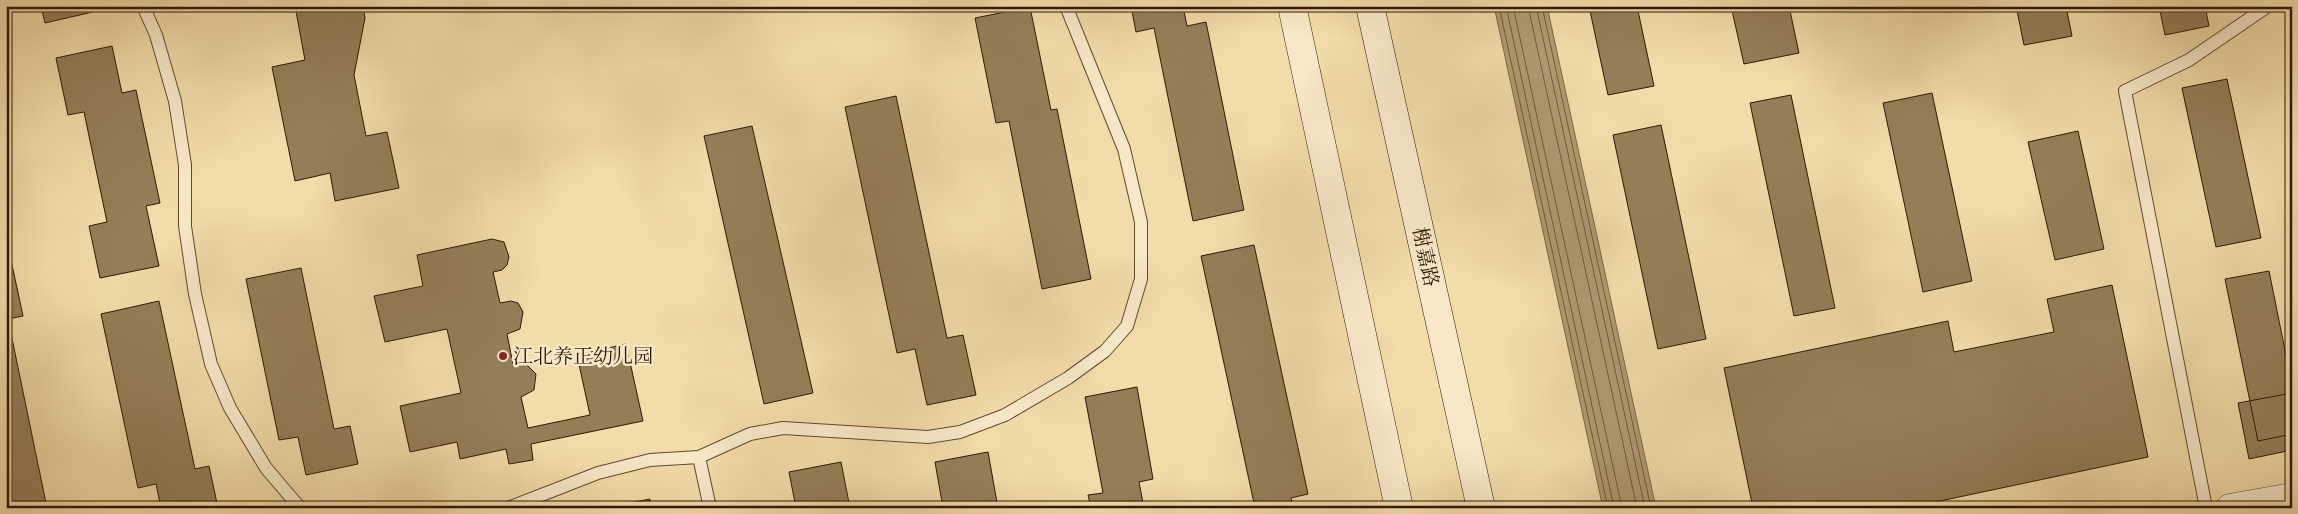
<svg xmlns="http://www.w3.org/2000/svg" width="2298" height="514" font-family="'Old Standard TT','Noto Serif SC',serif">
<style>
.water{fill:#b09a70;stroke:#7c6643}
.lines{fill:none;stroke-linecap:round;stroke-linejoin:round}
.shore{stroke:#705a38;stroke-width:1}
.building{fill:#947e58;stroke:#2f1900}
.service-casing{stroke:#604a2a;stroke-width:14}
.tertiary-casing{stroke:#604a2a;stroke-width:29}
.secondary-casing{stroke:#2f1900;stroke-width:29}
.service{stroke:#f7e8c7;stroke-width:12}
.tertiary{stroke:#f7e8c7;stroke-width:28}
.secondary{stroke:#f7e8c7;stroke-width:28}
.poi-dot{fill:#8f2418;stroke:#f7e8c7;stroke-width:2}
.labels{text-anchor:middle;stroke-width:5;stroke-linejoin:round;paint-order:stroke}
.street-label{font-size:20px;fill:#2f1900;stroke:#f7e8c7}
.poi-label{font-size:20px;fill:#2f1900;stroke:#f7e8c7;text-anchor:start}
</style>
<rect width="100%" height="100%" fill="#f2dca9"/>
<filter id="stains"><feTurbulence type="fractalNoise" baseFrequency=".004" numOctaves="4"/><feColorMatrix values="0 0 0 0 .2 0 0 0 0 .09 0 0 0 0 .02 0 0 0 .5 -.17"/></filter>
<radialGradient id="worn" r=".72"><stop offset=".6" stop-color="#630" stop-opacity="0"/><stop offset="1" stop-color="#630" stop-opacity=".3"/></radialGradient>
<!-- water -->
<path class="water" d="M1494 6H1547L1656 508H1603Z"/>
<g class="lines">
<!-- shore -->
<path class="shore" d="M1499 6 1608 508
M1506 6 1614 508
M1513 6 1622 508
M1528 6 1637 508
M1536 6 1645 508
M1542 6 1651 508"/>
</g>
<!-- building -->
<path class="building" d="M41 6H96L97 11 45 23Z
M295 6H363L365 18 354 75 366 136 387 132 399 188 335 201 330 173 295 181 272 67 305 60Z
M1131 6H1183L1187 26 1206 22 1244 210 1193 221 1154 28 1136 32Z
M1589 6H1637L1654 86 1608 95Z
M1731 6H1789L1799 53 1744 64Z
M2016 6H2066L2072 36 2024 45Z
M2159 6H2205L2209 26 2165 35Z
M1030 7 1051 110 1057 109 1091 279 1042 289 1009 121 996 123 975 18Z
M112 46 122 93 136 90 160 203 146 206 159 266 100 278 89 226 107 222 84 112 68 115 56 58Z
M2227 79 2261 238 2216 247 2182 88Z
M1932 93 1972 281 1923 292 1883 103Z
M1791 95 1835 308 1794 316 1750 103Z
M896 96 947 338 963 335 976 395 927 405 915 349 897 353 845 107Z
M1661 125 1706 339 1658 349 1613 135Z
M752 126 813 393 764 404 704 136Z
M2078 131 2104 249 2055 260 2028 142Z
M492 239 504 242 509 257 507 265 502 270 493 272 500 303 511 301 518 303 523 312 520 329 507 334 513 364 524 362 536 374 534 390 521 397 528 428 590 415 577 355 626 344 643 421 531 444 533 460 509 464 506 449 460 459 457 442 410 452 400 406 461 393 447 329 385 342 374 296 423 286 417 255Z
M1254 245 1308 494 1291 498 1294 508H1255L1201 256Z
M11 260 23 316 8 319 47 508H6V261Z
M301 268 334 429 350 426 358 464 306 475 298 437 279 440 246 279Z
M2269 271 2292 385V434L2258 441 2225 279Z
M2112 285 2148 457 1907 508H1753L1724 368 1948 321 1954 352 2054 332 2047 299Z
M159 301 195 469 209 466 218 508H161L156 484 138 488 101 314Z
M1137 387 1153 479 1139 482 1144 508H1091L1088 495 1103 493 1085 397Z
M2292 393V450L2249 459 2238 403Z
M988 452 998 508H943L935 462Z
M841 462 850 508H796L789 472Z
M650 499 651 508H604Z"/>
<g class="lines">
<!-- service casing -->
<g class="service-casing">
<path id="service" d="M143 6 156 35 175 101 185 165V226L195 294 211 364 230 408 266 468 300 508
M699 457 710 508
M508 508 598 473 650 460 699 457 750 434 783 428 928 437 960 432 1005 415 1068 378 1105 351 1127 326 1141 279V222L1124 149 1066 6
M2206 508 2125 91 2189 60 2268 6"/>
</g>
<!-- tertiary casing -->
<g class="tertiary-casing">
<path id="tertiary" d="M2230 508 2292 497"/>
</g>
<!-- secondary casing -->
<g class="secondary-casing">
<path id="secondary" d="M1292 6 1399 508
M1370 6 1481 508"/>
</g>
<!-- service -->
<use href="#service" class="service"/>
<!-- tertiary -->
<use href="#tertiary" class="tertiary"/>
<!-- secondary -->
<use href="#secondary" class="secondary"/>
</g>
<!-- markers -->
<circle class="poi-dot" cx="503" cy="356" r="5"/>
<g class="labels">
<!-- street labels -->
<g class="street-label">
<text transform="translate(1426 257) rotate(78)" y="7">榭嘉路</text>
</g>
<!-- poi labels -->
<g class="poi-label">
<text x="513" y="363">江北养正幼儿园</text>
</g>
</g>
<!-- margin -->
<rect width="2298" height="514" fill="none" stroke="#f2dca9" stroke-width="25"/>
<rect x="8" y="8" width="2283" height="499" fill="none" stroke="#2f1900" stroke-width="2.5"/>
<rect x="12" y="12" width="2273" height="489" fill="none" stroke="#2f1900"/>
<rect width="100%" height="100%" filter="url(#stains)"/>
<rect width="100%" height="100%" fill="url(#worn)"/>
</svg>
